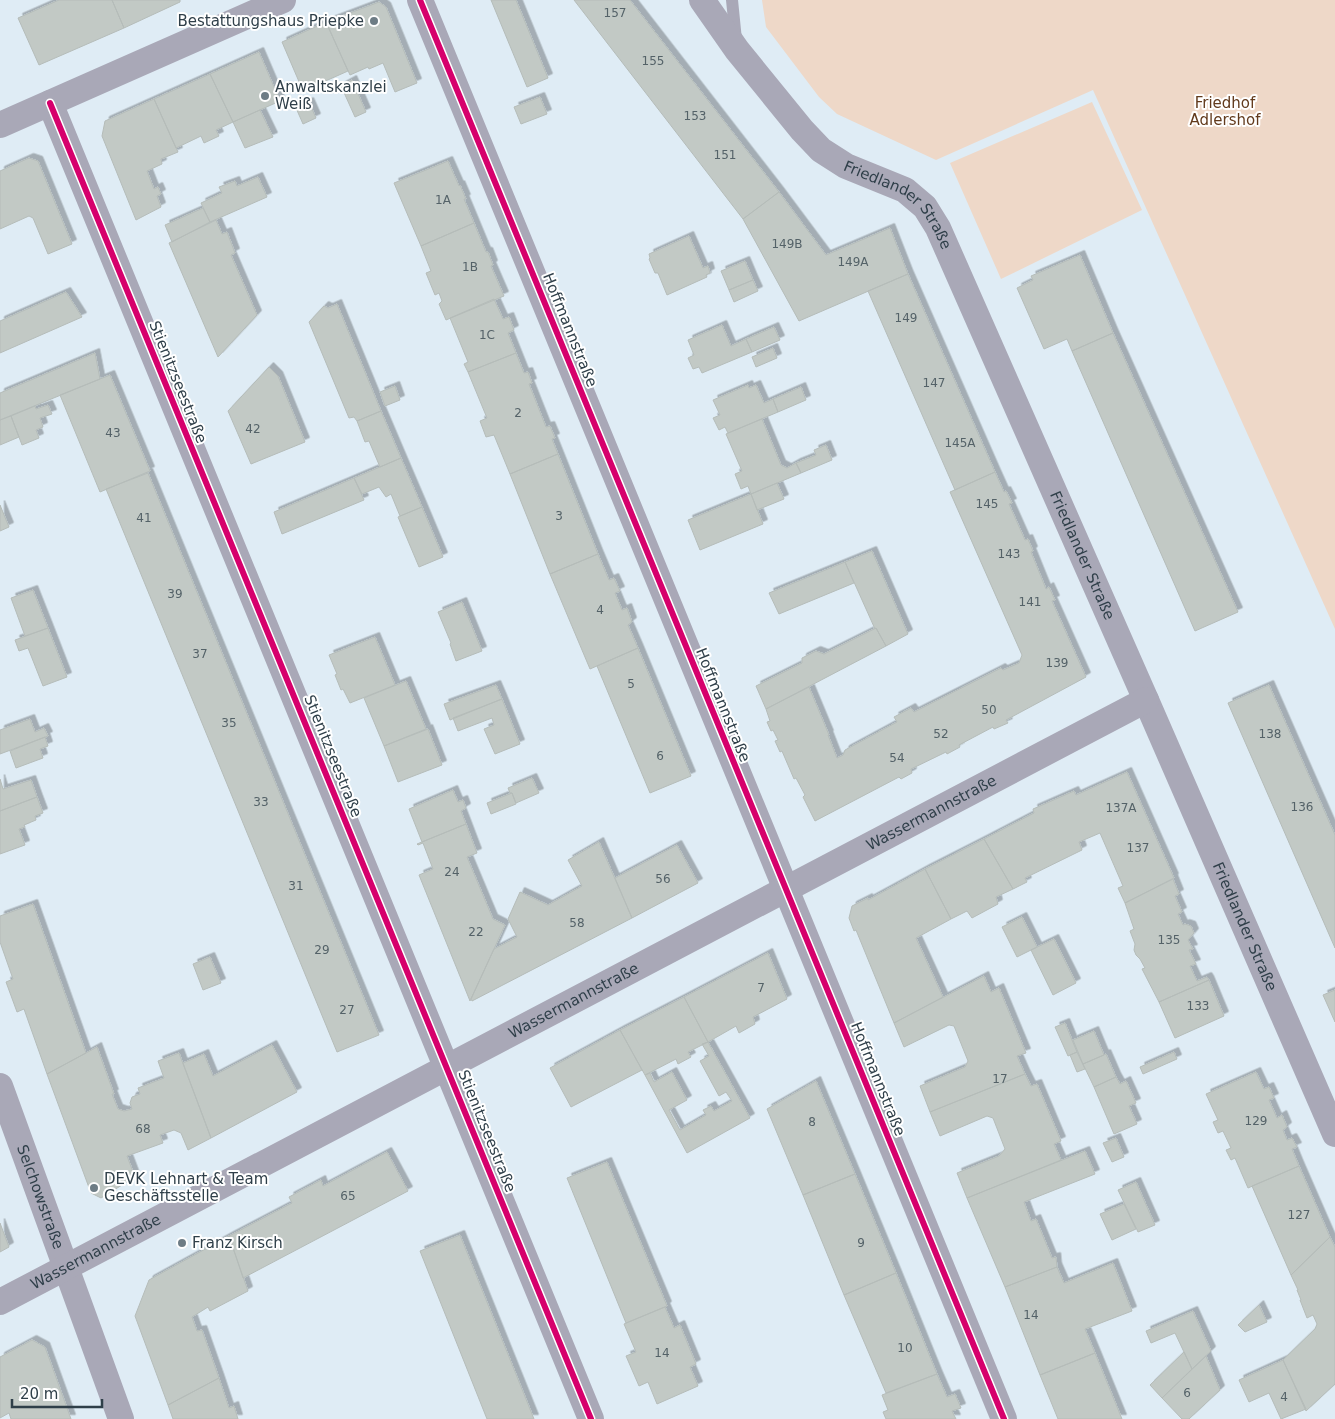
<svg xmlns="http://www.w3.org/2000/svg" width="1335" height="1419" font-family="'DejaVu Sans',sans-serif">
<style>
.green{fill:#eed8c8}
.building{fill:#c2c9c5;stroke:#b5bcb9;filter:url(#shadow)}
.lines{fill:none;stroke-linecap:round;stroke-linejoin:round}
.service{stroke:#a9a8b7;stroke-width:12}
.minor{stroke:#a9a8b7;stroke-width:26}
.cycleway-casing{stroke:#fff;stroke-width:9}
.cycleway{stroke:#d6006c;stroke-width:6}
.poi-dot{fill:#6d7c85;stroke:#fff;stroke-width:2}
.labels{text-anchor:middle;stroke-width:4;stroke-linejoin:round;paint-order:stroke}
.number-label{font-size:12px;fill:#546268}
.poi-label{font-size:15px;fill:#2f3f49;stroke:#fff;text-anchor:start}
.park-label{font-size:15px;fill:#623a1c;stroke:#fff}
.street-label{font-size:15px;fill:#2f3f49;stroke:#fff}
</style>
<defs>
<filter id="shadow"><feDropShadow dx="4.5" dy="-4.5" stdDeviation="0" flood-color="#0004"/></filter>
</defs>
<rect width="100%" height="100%" fill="#dfecf5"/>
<!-- green -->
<path class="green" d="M762 0H1335V629L1093 90 936 160 837 114 819 97 766 27Z
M1092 102 1142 210 1001 279 950 163Z"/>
<!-- building -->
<path class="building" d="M59 0H112L124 28 39 65 18 18Z
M112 0H180V2L124 28Z
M491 0H516L548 78 527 87Z
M574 0H630L779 192 743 219Z
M379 2 386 7 417 83 395 92 383 63 369 69 368 67 350 75 326 22Z
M326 22 348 71 303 91 282 42Z
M259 52 280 101 233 122 210 74Z
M210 74 233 122 216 130 219 136 204 143 201 136 176 148 154 99Z
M352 80 366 112 355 117 341 86Z
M540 97 547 114 521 124 514 107Z
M154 99 178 152 161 159 162 164 147 171 154 189 158 187 161 194 157 196 161 207 136 220 102 136 105 121Z
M309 102 316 118 303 124 296 108Z
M260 110 273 137 245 148 233 122Z
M29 158 38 161 72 244 48 254 33 218 29 216 0 229V171Z
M448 161 459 186 460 185 466 199H464L474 223 421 246 394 183Z
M258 177 267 197 210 222 201 203 222 193 219 187 235 181 237 186Z
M779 192 826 255 890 228 908 274 799 321 743 219Z
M203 208 210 222 172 242 165 225Z
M216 220 222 234 227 232 235 253 231 255 257 315 218 357 169 243Z
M474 223 486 252H488L493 265 491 266 504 296 446 320 439 304 442 301 439 293 435 295 426 273 431 271 421 246Z
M689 236 703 268 708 266 710 273 706 275 707 277 667 295 658 273H655L649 259 650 258 649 254Z
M1080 255 1113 333 1072 351 1067 339 1044 349 1017 288 1033 280 1031 276Z
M745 261 753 280 729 290 721 271Z
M908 274 995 472 955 490 868 291Z
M753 280 758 291 734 302 729 290Z
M66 292 82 317 0 353V321Z
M494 299 503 319 509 317 514 330 508 333 516 353 468 372 464 364 468 362 450 318Z
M337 304 381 411 357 421 354 417 349 418 309 322 324 306 328 308Z
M722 325 731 346 746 339 752 352 702 373 699 367 693 369 688 358 694 355 688 340Z
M774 327 780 340 752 352 746 339Z
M1113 333 1238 612 1195 631 1072 351Z
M773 348 777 358 756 367 752 357Z
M95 353 100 379 0 420V393Z
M516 353 524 373 528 372 532 383 529 384 546 427 550 426 555 438 552 439 558 454 510 474 494 435 486 437 480 421 487 418 468 372Z
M269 367 278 376 305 442 251 464 228 411Z
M110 375 150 471 100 492 60 395Z
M748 385 749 388 756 385 764 403 773 399 778 412 728 433 725 427 719 430 713 418 720 415 713 400Z
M395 386 400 400 385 406 380 392Z
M801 387 806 400 778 412 773 399Z
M48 405 52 414 40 418 43 427 36 430 39 438 22 445 11 416 35 406 36 409Z
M381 411 401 458 380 467 369 441 365 442 357 421Z
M11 416 19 437 0 445V420Z
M762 419 781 465 787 468 796 463 801 473 751 494 748 486 741 489 735 474 742 471 726 434Z
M826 445 832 460 801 473 796 463 816 455 814 450Z
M558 454 598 554 550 574 510 474Z
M401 458 422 507 400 516 391 494 386 497 379 487 362 494 354 478Z
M995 472 1004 492 1006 491 1012 503 1009 504 1025 540 1028 539 1033 551 1031 552 1046 589 1049 587 1055 600 1052 601 1086 677 1006 720 1008 723 994 729 993 727 959 745 960 747 947 754 946 752 911 769 912 773 901 779 899 777 815 821 803 797 805 795 796 778 794 779 782 751 780 752 775 741 778 740 773 730 771 731 767 722 770 721 766 709 809 687 829 735H828L837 758 843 755 845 750 897 722 894 717 911 708 914 712 1001 668 1003 670 1019 663 1022 655 950 492Z
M148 473 379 1035 337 1052 106 489Z
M354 478 364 500 282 534 274 512Z
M777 483 784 499 757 510 751 494Z
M751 494 763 524 700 550 688 520Z
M0 505 9 527 0 531Z
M422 507 443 557 419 567 398 517Z
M872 551 908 634 886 646 876 628 875 629 845 562Z
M598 554 609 580 614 578 620 591 615 593 622 610 627 608 632 622 628 625 638 648 590 669 550 574Z
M845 562 854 583 779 614 769 593Z
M33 590 48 628 25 636 11 598Z
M462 602 482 651 456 661 450 644 451 643 438 612Z
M48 628 67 677 43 686 28 648 19 651 15 640Z
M876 628 886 646 766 709 756 686 802 663V658L816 651 824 654Z
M375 637 395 685 350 703 343 689 341 690 335 675 337 674 329 655Z
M638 648 691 776 650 793 597 666Z
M406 681 426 729 384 746 364 698Z
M496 685 502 699 450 720 444 704Z
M1269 685 1335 835V948L1228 703Z
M502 699 520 744 495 754 484 729 494 725 492 718 458 731 453 718Z
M30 719 35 732 44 728 48 736 0 754V730Z
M428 729 442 765 398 782 384 746Z
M45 737 48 746 40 749 43 758 16 768 10 751Z
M1127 772 1174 878 1125 903 1118 888 1123 886 1100 833 1079 842 1082 850 1025 878 1027 882 1013 889 984 839 1034 813 1033 809 1074 791 1076 795Z
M532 778 539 793 516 803 512 793H510L508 788Z
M0 779 3 789 31 780 37 797 0 811Z
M453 790 458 802 463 800 466 808 461 811 466 824 422 842 409 809Z
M512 793 516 804 491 814 487 803Z
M37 797 43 813 35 816 36 820 24 825 25 827 19 829 25 845 0 854V811Z
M466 824 477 853 467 857 493 919 505 925 470 1001 419 875 433 869 423 843 418 845 417 844Z
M984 839 1013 889 996 897 998 904 972 918 967 911 951 919 925 869Z
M599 842 632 918 472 1001 471 999 494 949 517 937 508 919 520 892 548 905 582 886 568 860Z
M677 845 698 883 632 918 615 878Z
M925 869 951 919 916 938 943 997 894 1023 856 930 854 931 849 918 852 906 868 898V900Z
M1173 879 1179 894 1175 896 1182 912 1178 914 1183 925 1185 924 1191 926 1194 933 1188 940 1193 949 1189 950 1196 964 1190 966 1197 981 1207 977 1209 980 1159 1002 1142 969 1145 968 1140 959 1136 955 1134 950 1135 944 1130 931 1134 929 1125 903Z
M33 904 86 1053 47 1074 24 1009 17 1012 6 982 13 979 0 942V916Z
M1022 917 1037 947 1017 957 1002 927Z
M1054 939 1076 983 1053 995 1031 950Z
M768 953 787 999 753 1017 755 1024 739 1033 736 1026 708 1042 684 997Z
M210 957 221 983 203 990 193 964Z
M984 976 991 992 999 988 1026 1053 1017 1056 1025 1074 930 1112 920 1086 965 1067 968 1061 954 1026 949 1025 904 1047 894 1023Z
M1209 980 1224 1016 1175 1038 1159 1002Z
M1335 990V1022L1323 995Z
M684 997 708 1042 688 1052 691 1057 678 1064 676 1059 645 1075 620 1030Z
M1065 1023 1077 1052 1068 1056 1055 1027Z
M620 1030 642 1070 571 1107 550 1068Z
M1094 1031 1104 1055 1083 1064 1073 1040Z
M708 1042 750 1118 687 1153 645 1075 650 1073 654 1082 672 1072 687 1100 669 1110 680 1130 706 1115 703 1110 711 1106 714 1111 732 1101 726 1092 719 1096 700 1061 709 1056 702 1044Z
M272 1045 297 1092 211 1138 183 1063 204 1054 213 1076Z
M97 1047 114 1094H112L118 1109 124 1111 132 1109 130 1103 132 1097 140 1094 138 1088 164 1078 158 1061 179 1053 211 1138 188 1150 181 1133 174 1130 160 1135 163 1143 127 1156 135 1177 101 1198 91 1193 47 1074Z
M1077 1052 1085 1069 1077 1072 1070 1055Z
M1174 1052 1177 1059 1143 1074 1140 1067Z
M1106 1054 1116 1077 1094 1087 1083 1064Z
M1256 1072 1264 1089 1269 1087 1274 1098 1269 1100 1277 1118 1282 1115 1287 1127 1283 1130 1287 1140 1292 1138 1297 1147 1292 1149 1299 1166 1248 1188 1235 1158 1231 1160 1226 1150 1231 1148 1223 1131 1218 1133 1213 1122 1218 1120 1206 1094Z
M1025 1074 1031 1086 1037 1084 1061 1141 1054 1144 1061 1160 967 1198 957 1173 999 1156 1005 1149 993 1118 987 1116 940 1136 930 1112Z
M1116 1077 1120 1084 1126 1081 1136 1103 1129 1106 1137 1124 1114 1134 1094 1087Z
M816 1081 855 1174 803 1195 767 1109Z
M1116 1138 1124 1157 1112 1162 1103 1143Z
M1085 1151 1095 1174 1024 1202 1031 1221 1036 1219 1052 1258 1056 1257 1057 1267 1005 1287 967 1198Z
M387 1152 408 1191 243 1278 229 1236 292 1203 289 1197 321 1180 323 1186Z
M607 1162 667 1306 626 1323 567 1178Z
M1299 1166 1330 1237 1291 1275 1252 1186Z
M855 1174 896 1273 844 1295 803 1195Z
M1136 1182 1155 1225 1138 1232 1118 1190Z
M1124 1204 1136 1229 1112 1240 1100 1214Z
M0 1223 9 1247 0 1252Z
M460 1235 534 1419H487L420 1251Z
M229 1236 248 1291 210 1311 208 1307 192 1317 197 1331 202 1330 219 1378 168 1405 135 1316 149 1280Z
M1330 1237 1335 1247V1384L1306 1411 1283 1360 1315 1329 1317 1324 1313 1315 1307 1318 1300 1300H1301L1297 1290H1298L1291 1275Z
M1113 1263 1132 1311 1085 1329 1095 1353 1040 1375 1005 1287 1057 1267 1064 1283Z
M896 1273 937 1374 886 1393 844 1295Z
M1259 1305 1267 1322 1245 1332 1238 1325Z
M665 1307 674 1328 680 1325 696 1364 690 1367 698 1386 657 1404 648 1382 639 1386 626 1356 636 1352 624 1324Z
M1193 1311 1211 1351 1192 1369 1175 1333 1151 1343 1146 1331Z
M32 1340 45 1347 71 1419H11L9 1413 0 1418V1357Z
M1184 1352 1192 1369 1162 1398 1150 1385Z
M1095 1353 1122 1419H1058L1040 1375Z
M1206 1356 1220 1390 1189 1419H1182L1162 1398Z
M1283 1360 1306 1409 1281 1419 1269 1393 1249 1402 1239 1380Z
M937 1374 947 1397 955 1394 961 1408 952 1411 956 1419H886L883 1412 888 1410 882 1395Z
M219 1378 229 1408 234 1406 238 1419H173L168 1405Z"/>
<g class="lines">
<!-- service -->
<path class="service" d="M732 0 736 40"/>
<!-- minor -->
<g class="minor">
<path d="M420 0 1004 1419"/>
<path id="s1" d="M702 0 737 50 802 130 821 150 846 166 905 190 925 207 938 228 1146 700 1335 1134"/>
<path d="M50 103 591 1419"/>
<path d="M0 125 283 0"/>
<path id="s2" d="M0 1086 121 1419"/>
<path id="s3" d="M0 1302 1146 700"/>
</g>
<!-- cycleway casing -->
<g class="cycleway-casing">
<path id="cycleway" d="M420 0 1004 1419
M50 103 591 1419"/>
</g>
<!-- cycleway -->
<use href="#cycleway" class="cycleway"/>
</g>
<!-- markers -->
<g class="poi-dot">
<circle cx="374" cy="21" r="5"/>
<circle cx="265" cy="96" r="5"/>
<circle cx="94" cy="1188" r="5"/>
<circle cx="182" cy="1243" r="5"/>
</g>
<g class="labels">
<!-- number labels -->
<g class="number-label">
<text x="615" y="17">157</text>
<text x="653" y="65">155</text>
<text x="695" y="120">153</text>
<text x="725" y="159">151</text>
<text x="443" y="204">1A</text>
<text x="787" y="248">149B</text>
<text x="853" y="266">149A</text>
<text x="470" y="271">1B</text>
<text x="906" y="322">149</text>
<text x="487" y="339">1C</text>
<text x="934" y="387">147</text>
<text x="518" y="417">2</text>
<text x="253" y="433">42</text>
<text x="113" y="437">43</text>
<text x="960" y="447">145A</text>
<text x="987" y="508">145</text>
<text x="559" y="520">3</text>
<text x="144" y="522">41</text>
<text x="1009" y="558">143</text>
<text x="175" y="598">39</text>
<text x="1030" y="606">141</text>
<text x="600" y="614">4</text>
<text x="200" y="658">37</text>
<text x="1057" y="667">139</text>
<text x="631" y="688">5</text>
<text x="989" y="714">50</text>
<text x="229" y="727">35</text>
<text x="941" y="738">52</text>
<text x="1270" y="738">138</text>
<text x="660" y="760">6</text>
<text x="897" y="762">54</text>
<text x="261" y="806">33</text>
<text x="1302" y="811">136</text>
<text x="1121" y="812">137A</text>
<text x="1138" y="852">137</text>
<text x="452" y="876">24</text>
<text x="663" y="883">56</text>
<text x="296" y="890">31</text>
<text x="577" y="927">58</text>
<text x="476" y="936">22</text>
<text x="1169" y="944">135</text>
<text x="322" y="954">29</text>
<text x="761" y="992">7</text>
<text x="1198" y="1010">133</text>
<text x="347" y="1014">27</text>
<text x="1000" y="1083">17</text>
<text x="1256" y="1125">129</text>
<text x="812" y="1126">8</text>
<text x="143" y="1133">68</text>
<text x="348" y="1200">65</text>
<text x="1299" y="1219">127</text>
<text x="861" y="1247">9</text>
<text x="1031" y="1319">14</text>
<text x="905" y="1352">10</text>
<text x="662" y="1357">14</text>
<text x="1187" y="1397">6</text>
<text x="1284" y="1401">4</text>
</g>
<!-- poi labels -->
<g class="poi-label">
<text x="364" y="26" text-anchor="end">Bestattungshaus Priepke</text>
<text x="275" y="92">Anwaltskanzlei<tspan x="275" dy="17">Weiß</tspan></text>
<text x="104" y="1184">DEVK Lehnart &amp; Team<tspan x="104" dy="17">Geschäftsstelle</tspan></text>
<text x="192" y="1248">Franz Kirsch</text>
</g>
<!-- park labels -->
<g class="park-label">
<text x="1225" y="108">Friedhof<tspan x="1225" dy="17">Adlershof</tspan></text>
</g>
<!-- street labels -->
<g class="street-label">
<text dy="5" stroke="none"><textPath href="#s1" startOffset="289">Friedlander Straße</textPath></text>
<text transform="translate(570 330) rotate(68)" y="5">Hoffmannstraße</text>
<text transform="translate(178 382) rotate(68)" y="5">Stienitzseestraße</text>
<text dy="5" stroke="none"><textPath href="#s1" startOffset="694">Friedlander Straße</textPath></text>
<text transform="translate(723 705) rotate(68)" y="5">Hoffmannstraße</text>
<text transform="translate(333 756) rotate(68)" y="5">Stienitzseestraße</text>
<text dy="5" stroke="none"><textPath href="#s3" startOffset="1052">Wassermannstraße</textPath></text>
<text dy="5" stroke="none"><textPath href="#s1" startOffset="1099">Friedlander Straße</textPath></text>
<text dy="5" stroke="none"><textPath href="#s3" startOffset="648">Wassermannstraße</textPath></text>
<text transform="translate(878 1079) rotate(68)" y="5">Hoffmannstraße</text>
<text transform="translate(487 1131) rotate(68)" y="5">Stienitzseestraße</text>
<text dy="5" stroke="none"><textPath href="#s2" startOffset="118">Selchowstraße</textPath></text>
<text dy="5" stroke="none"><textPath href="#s3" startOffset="108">Wassermannstraße</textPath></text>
</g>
</g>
<!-- scale -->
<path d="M12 1399v8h90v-8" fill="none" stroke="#2f3f49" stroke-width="2.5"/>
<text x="20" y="1399" font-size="15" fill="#2f3f49" stroke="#ffffff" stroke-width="4" paint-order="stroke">20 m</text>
</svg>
